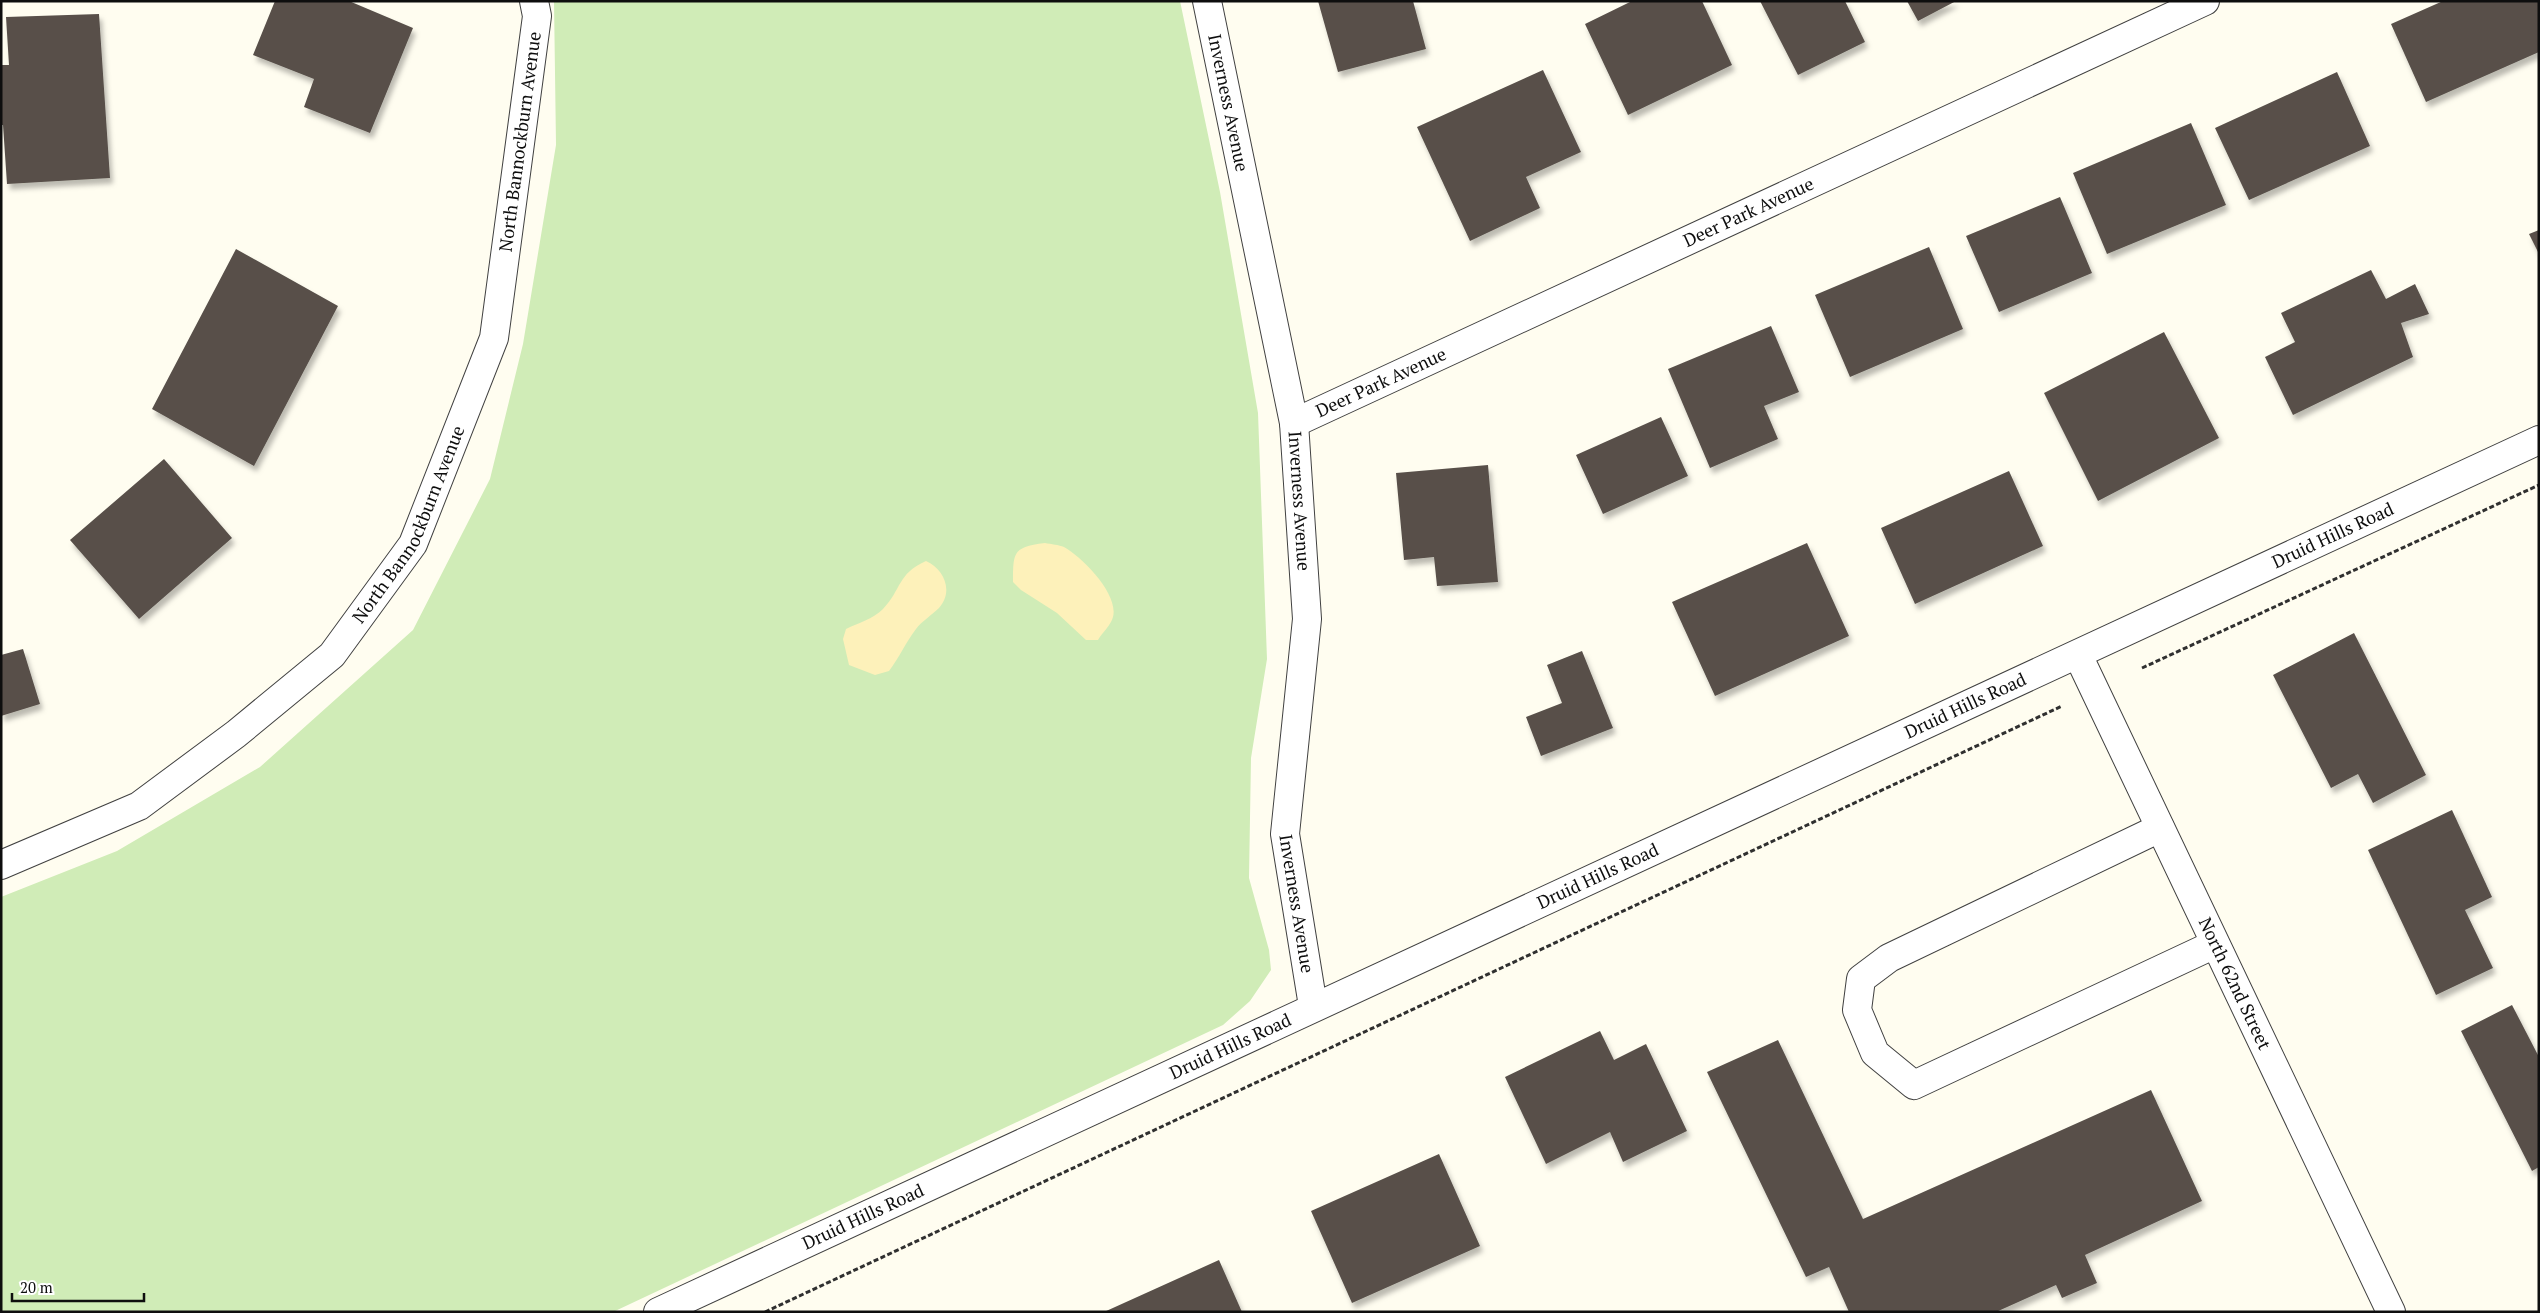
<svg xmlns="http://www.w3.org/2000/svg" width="2540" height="1313" font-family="'PT Serif',serif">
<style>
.green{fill:#d0ecb7}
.sand{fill:#fdf1ba}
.building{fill:#58504a;filter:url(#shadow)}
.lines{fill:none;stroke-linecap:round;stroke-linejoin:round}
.minor-casing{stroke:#414141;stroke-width:30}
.path{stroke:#303030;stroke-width:3;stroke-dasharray:5 2.5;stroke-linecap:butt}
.minor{stroke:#fff;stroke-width:28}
.labels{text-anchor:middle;stroke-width:5;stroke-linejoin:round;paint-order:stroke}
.street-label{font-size:18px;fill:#0e0e0e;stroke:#fff}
</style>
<defs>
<filter id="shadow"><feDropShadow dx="3" dy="5.5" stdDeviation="2.5" flood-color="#0004"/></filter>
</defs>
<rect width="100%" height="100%" fill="#fffdf0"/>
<!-- green -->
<path class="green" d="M554 1H1180L1220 192 1258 413 1267 659 1251 758 1249 878 1269 950 1271 970 1250 1001 1223 1025 613 1312H1V897L117 851 260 767 413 630 490 479 523 344 556 145Z"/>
<!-- sand -->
<path class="sand" d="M1045 543C1051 544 1059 545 1064 547 1082 557 1119 594 1113 617 1111 625 1102 633 1098 640H1086L1057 613 1021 590 1013 582C1013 552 1013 547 1045 543Z
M926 561C944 569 954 591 939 608 932 615 922 621 916 629 906 642 899 658 889 671L875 675 849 665 843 639 846 629C858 623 873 619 883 609 902 589 897 574 926 561Z"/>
<!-- building -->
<path class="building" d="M275 1H349L413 28 370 133 304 107 314 79 253 55Z
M1318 1H1413L1426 49 1338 72Z
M1632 1H1702L1732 65 1628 115 1585 24Z
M1760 1H1845L1865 42 1798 75Z
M1907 1H1956L1918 21Z
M2443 1H2539V52L2426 102 2391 24Z
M99 14 110 178 7 184 3 125H1V65H9L6 17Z
M1543 70 1581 152 1526 177 1540 208 1470 241 1417 127Z
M2337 72 2370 146 2249 200 2215 128Z
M2191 123 2226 205 2107 254 2073 173Z
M2060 197 2092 273 1999 312 1966 236Z
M2539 230V254L2529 234Z
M1929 247 1963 329 1850 377 1815 295Z
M236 249 338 306 254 466 152 409Z
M2371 270 2386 299 2415 284 2429 314 2401 323 2413 357 2293 415 2265 357 2295 342 2281 313Z
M1771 326 1799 392 1764 406 1778 439 1710 468 1668 369Z
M2164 332 2219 438 2098 501 2044 393Z
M1661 417 1688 476 1603 514 1576 455Z
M164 459 232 538 139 619 70 540Z
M1488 465 1498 582 1437 586 1434 557 1404 560 1396 473Z
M2009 471 2043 546 1915 604 1881 528Z
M1807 543 1849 636 1715 696 1672 602Z
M2354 633 2426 775 2373 803 2358 774 2331 788 2273 675Z
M23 649 40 704 1 716V655Z
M1582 651 1613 728 1541 756 1526 717 1562 703 1547 665Z
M2452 810 2492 897 2465 910 2493 968 2436 995 2368 850Z
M2512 1005 2539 1057V1167L2532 1171 2461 1031Z
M1600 1031 1614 1060 1646 1044 1687 1131 1623 1162 1610 1132 1546 1164 1505 1077Z
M1778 1040 1863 1219 2151 1090 2202 1201 2085 1255 2097 1283 2062 1298 2056 1285 1996 1312H1849L1829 1267 1806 1277 1707 1072Z
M1439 1154 1480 1246 1352 1303 1311 1211Z
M1219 1260 1242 1312H1104Z"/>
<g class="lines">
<!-- minor casing -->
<g class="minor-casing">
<g id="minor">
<path id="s1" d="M1207 1 1294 423 1307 619 1285 834 1313 1006"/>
<path id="s2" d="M1294 423 2205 1"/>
<path id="s3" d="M2078 655 2391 1312"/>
<path d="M2160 828 1889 958 1861 979 1857 1010 1875 1053 1914 1085 2215 944"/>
<path id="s4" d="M1 865 139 806 236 734 332 655 413 544 494 338 537 16 534 1"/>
<path id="s5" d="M658 1312 2539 440"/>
</g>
</g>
<!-- path -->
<path class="path" d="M2142 668 2539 485
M765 1312 2062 706"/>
<!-- minor -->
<use href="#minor" class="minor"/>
</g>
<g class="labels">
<!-- street labels -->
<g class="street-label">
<text dy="6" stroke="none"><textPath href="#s1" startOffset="104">Inverness Avenue</textPath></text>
<text dy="6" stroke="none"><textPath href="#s4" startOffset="952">North Bannockburn Avenue</textPath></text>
<text dy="6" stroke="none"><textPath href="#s2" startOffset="501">Deer Park Avenue</textPath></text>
<text dy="6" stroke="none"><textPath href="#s2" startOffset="96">Deer Park Avenue</textPath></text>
<text dy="6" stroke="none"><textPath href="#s1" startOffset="509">Inverness Avenue</textPath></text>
<text dy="6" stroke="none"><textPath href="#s4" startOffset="548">North Bannockburn Avenue</textPath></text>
<text dy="6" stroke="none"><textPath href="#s5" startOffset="1846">Druid Hills Road</textPath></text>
<text dy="6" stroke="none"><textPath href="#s5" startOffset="1441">Druid Hills Road</textPath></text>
<text dy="6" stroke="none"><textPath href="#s5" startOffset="1036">Druid Hills Road</textPath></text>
<text dy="6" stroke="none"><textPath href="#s1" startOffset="914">Inverness Avenue</textPath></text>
<text dy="6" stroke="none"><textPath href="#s3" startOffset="364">North 62nd Street</textPath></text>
<text dy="6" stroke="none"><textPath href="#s5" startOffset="631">Druid Hills Road</textPath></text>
<text dy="6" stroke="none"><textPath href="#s5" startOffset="226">Druid Hills Road</textPath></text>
</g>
</g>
<!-- border -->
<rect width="2540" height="1313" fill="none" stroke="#0e0e0e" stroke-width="5"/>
<!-- scale -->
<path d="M12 1293v8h132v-8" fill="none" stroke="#0e0e0e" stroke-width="2.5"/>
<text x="20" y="1293" font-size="15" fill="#0e0e0e" stroke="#ffffff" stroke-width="4" paint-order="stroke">20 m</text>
</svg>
